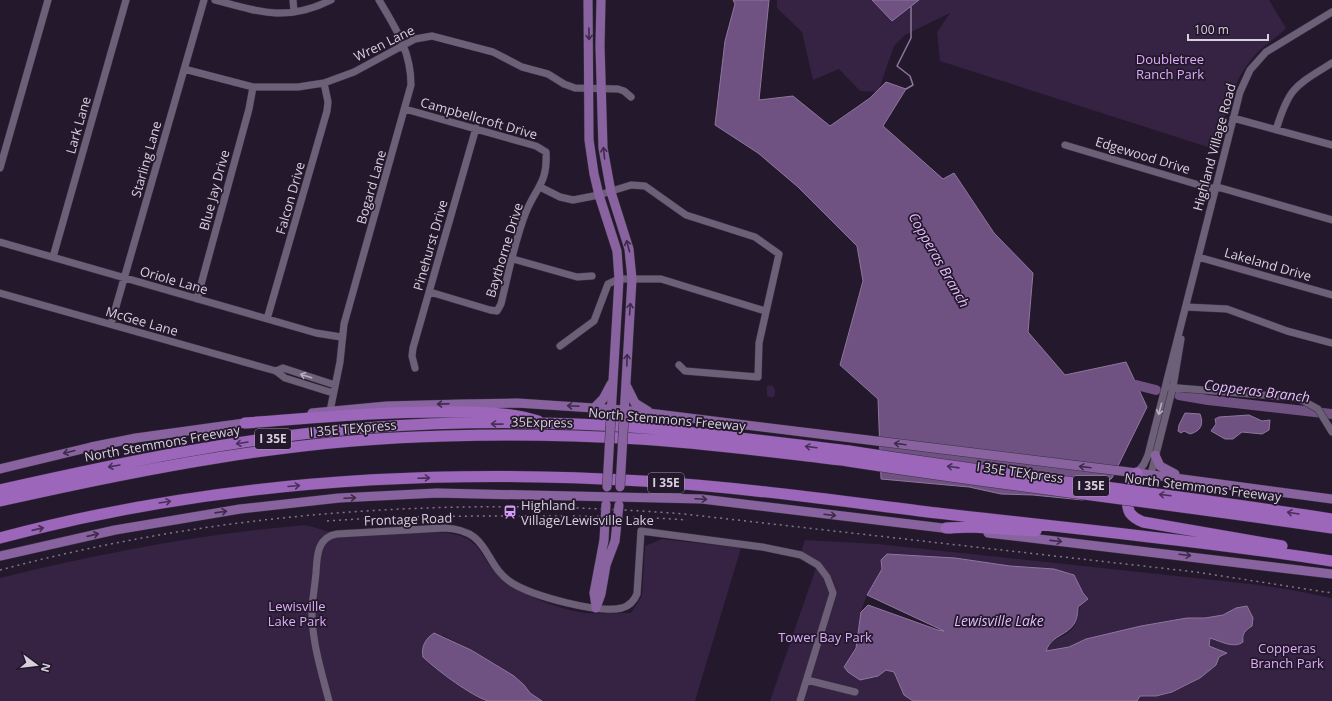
<svg xmlns="http://www.w3.org/2000/svg" width="1332" height="701" font-family="'Open Sans',sans-serif">
<style>
.green{fill:#362242}
.water{fill:#6f5182;stroke:#8e779d}
.lines{fill:none;stroke-linecap:round;stroke-linejoin:round}
.stream{stroke:#8e779d;stroke-width:1.5}
.river{stroke:#6f5182;stroke-width:10}
.minor-casing{stroke:#3a3140;stroke-width:8}
.major-casing{stroke:#3a3140;stroke-width:10}
.highway-casing{stroke:#3a3140;stroke-width:12}
.minor{stroke:#6d5f77;stroke-width:7}
.major{stroke:#8963a0;stroke-width:9}
.highway{stroke:#9c66bb;stroke-width:11}
.rail{stroke:#817788;stroke-width:1.5;stroke-dasharray:2 4;stroke-linecap:butt}
.major-bridge-casing{stroke:#3a3140;stroke-width:10;stroke-linecap:butt}
.highway-bridge-casing{stroke:#3a3140;stroke-width:12;stroke-linecap:butt}
.major-bridge{stroke:#8963a0;stroke-width:9}
.highway-bridge{stroke:#9c66bb;stroke-width:11}
.oneway{stroke:#3d2b49}
.oneway2{stroke:#b8aebe}
.oneway3{stroke:#482f57}
.labels{text-anchor:middle;stroke-width:3.5;stroke-linejoin:round;paint-order:stroke}
.shield{fill:#24182c;stroke:#a299a8;stroke-width:1}
.shield-label{font-size:12px;font-weight:bold;fill:#d8d0dd}
.street-label{font-size:13px;fill:#d8d0dd;stroke:#24182c}
.park-label{font-size:13px;fill:#dcaef9;stroke:#24182c}
.poi-label{font-size:13px;fill:#d8d0dd;stroke:#24182c;text-anchor:start}
.water-label{font-size:14px;font-style:italic;fill:#e3befb;stroke:#24182c}
</style>
<rect width="100%" height="100%" fill="#24182c"/>
<!-- green -->
<path class="green" d="M777 0H1269L1286 28C1277 38 1265 44 1256 54 1231 81 1225 116 1217 150L940 61 937 32 950 13 905 35 894 46 878 92 860 91 839 69 813 80 802 32 777 8Z
M772 385 775 389V395L772 398 767 396V386Z
M305 525C319 528 335 535 349 536 380 537 433 527 461 536 480 542 485 562 497 575 514 593 561 610 585 613 600 614 616 613 631 613L642 596 645 546 662 539 741 548 695 701H542L529 693 524 685 514 676 471 650 442 635 423 657C437 670 471 696 488 701H0V578C101 553 201 534 305 525Z
M805 540 877 544 1251 584 1292 590 1332 598V701H1137L1140 696C1145 696 1151 697 1156 696 1176 694 1211 676 1219 657L1224 656 1222 650 1209 646 1210 638 1232 645 1242 637 1244 631 1236 608 1223 615 1205 618H1187L1141 626 1086 639 1069 647 1046 651C1052 637 1063 639 1072 629 1079 622 1080 603 1083 593L1074 575 1054 569 1010 566 955 558 887 554 881 560 882 569 867 595 861 611 858 642 849 658 848 672C862 679 873 679 886 670L894 672 904 695 913 701H770L816 568 807 561 799 559Z"/>
<!-- water -->
<path class="water" d="M733 0H769L759 100 793 96 830 126 870 98 886 82 906 89 883 126 943 179 954 173 994 233 1033 273 1028 332 1065 375 1126 362 1147 407 1112 478 1083 500 1033 495 1001 494 969 487 881 479 878 399 840 365 863 281 857 246 798 187 758 153 715 125 725 41 735 4Z
M872 0H919L892 21Z
M1185 413 1200 414C1204 424 1201 431 1190 434L1184 431 1181 433 1178 431 1179 425Z
M1249 415 1262 421 1270 420 1269 430 1262 434 1242 432 1233 439H1225L1211 431 1216 424 1215 419 1219 417Z
M887 554 955 558 1010 566 1054 569 1074 575 1083 593 1088 599 1078 607C1078 638 1053 630 1046 651L1069 647 1086 639 1141 626 1187 618H1205L1223 615 1236 608 1247 606 1253 618 1252 626C1245 631 1242 633 1243 642 1234 649 1220 641 1210 638L1209 646 1227 653 1219 657 1216 665 1200 678 1172 692 1156 696H1140L1137 701H913L904 695 894 672 886 670 878 676 860 680 848 672 844 667 856 648 861 612 868 605 938 630 944 631 867 595 882 569 881 560Z
M434 633 471 650 514 676 524 685 530 693 542 701H488C470 695 438 671 423 657 421 647 425 639 434 633Z"/>
<g class="lines">
<!-- stream -->
<path class="stream" d="M906 89 913 85 910 76 897 66 911 38V7"/>
<!-- river -->
<path class="river" d="M1125 387 1136 385 1156 390
M1179 395 1208 400 1332 414"/>
<!-- minor casing -->
<g class="minor-casing">
<path id="minor" d="M215 0C259 12 288 22 331 0
M293 0 294 12
M184 69 253 87H298L324 83 354 72 415 39 432 36 493 52 522 67 548 74 564 84 575 88 618 89 624 91 631 97
M405 109 536 146 546 152C548 183 536 187 526 212 515 239 508 275 501 304L497 311 490 310 430 292
M1233 118 1332 145
M1276 130C1289 87 1295 86 1332 63
M1065 145 1209 188H1221L1332 220
M0 168 48 0
M540 187 560 197 573 200 599 195 631 185 645 186 686 215 755 237 779 254 759 343 758 377 685 371 679 365
M0 242 316 333 341 337
M53 257 126 0
M1198 257 1332 295
M513 259 577 277 592 276
M0 293 276 371 285 378 333 393
M197 299 249 109 253 87
M1186 307 1227 309 1287 331 1332 343
M267 319 327 111 328 102 324 83
M111 324 204 0
M560 346 594 321 608 284 619 279H661L765 311
M415 368 412 356 413 348 476 128
M276 371 283 368 335 385
M1166 387 1298 398 1318 409 1332 432
M330 411 340 362 344 324 411 85C411 51 396 29 379 0
M1137 473 1144 464 1148 455 1240 92 1250 70 1266 52 1332 12
M1151 474 1173 387 1181 339
M807 680 855 692
M329 701C321 670 311 639 312 607 313 596 315 584 316 573 317 556 317 537 337 534L444 528C492 530 482 564 512 583 533 596 598 614 622 608 629 606 634 601 637 594L641 531 762 547 801 555 818 565 827 577 833 593 800 701"/>
</g>
<!-- major casing -->
<g class="major-casing">
<path id="major" d="M588 0 589 140 594 174 599 195 617 251 619 279 611 415
M601 0 600 46 603 148 611 192 629 249 632 279 624 416
M627 387 635 403 648 411
M594 408 603 399 611 384
M312 413 387 406 462 404 517 403 624 410 1145 474 1332 499
M1155 455 1160 466 1175 474
M0 469 91 447 136 438 252 422
M988 533 1332 574
M0 556 115 530 240 509 339 498 437 493 702 499 951 529
M596 606 594 593 604 540
M596 608 601 594 606 565 615 541"/>
</g>
<!-- highway casing -->
<g class="highway-casing">
<path id="highway" d="M245 423C314 418 382 411 450 412 479 412 510 412 538 421
M1137 473C1131 482 1124 503 1130 513 1133 517 1138 520 1143 522L1282 546
M0 490C120 463 242 437 365 428 455 421 554 421 644 428 713 434 781 443 849 451
M0 501C146 468 295 439 445 436 510 434 574 435 639 439 708 443 779 453 848 461
M946 528 972 527 1036 531
M0 538C208 482 427 468 642 481 741 487 839 501 937 513 1069 528 1201 541 1332 561"/>
</g>
<!-- minor -->
<use href="#minor" class="minor"/>
<!-- major -->
<use href="#major" class="major"/>
<!-- highway -->
<use href="#highway" class="highway"/>
<!-- rail -->
<path class="rail" d="M327 521C393 516 459 516 525 516 579 516 633 516 687 520
M0 570C222 510 456 496 684 514L1196 572 1332 593"/>
<!-- major-bridge casing -->
<g class="major-bridge-casing">
<path id="major-bridge" d="M607 487 611 416
M620 487 624 417
M604 540 606 504
M615 541 619 505"/>
</g>
<!-- highway-bridge casing -->
<g class="highway-bridge-casing">
<path id="highway-bridge" d="M849 451C1010 476 1171 494 1332 519
M848 461C1009 486 1171 504 1332 528"/>
</g>
<!-- major-bridge -->
<use href="#major-bridge" class="major-bridge"/>
<!-- highway-bridge -->
<use href="#highway-bridge" class="highway-bridge"/>
</g>
<!-- one-way arrows -->
<defs><path id="oneway-shaft" d="M-6 0H5M1.5-3L5.5 0L1.5 3" fill="none" stroke-width="1.6" stroke-linecap="round" stroke-linejoin="round"/></defs>
<g class="oneway">
<use href="#oneway-shaft" transform="translate(589 34) rotate(89)"/>
<use href="#oneway-shaft" transform="translate(604 153) rotate(-96)"/>
<use href="#oneway-shaft" transform="translate(628 246) rotate(-105)"/>
<use href="#oneway-shaft" transform="translate(630 309) rotate(-86)"/>
<use href="#oneway-shaft" transform="translate(627 360) rotate(-88)"/>
<use href="#oneway-shaft" transform="translate(443 404) rotate(178)"/>
<use href="#oneway-shaft" transform="translate(573 406) rotate(-177)"/>
<use href="#oneway-shaft" transform="translate(900 444) rotate(-173)"/>
<use href="#oneway-shaft" transform="translate(69 452) rotate(166)"/>
<use href="#oneway-shaft" transform="translate(1085 467) rotate(-173)"/>
<use href="#oneway-shaft" transform="translate(350 498) rotate(-3)"/>
<use href="#oneway-shaft" transform="translate(701 499) rotate(3)"/>
<use href="#oneway-shaft" transform="translate(221 512) rotate(-8)"/>
<use href="#oneway-shaft" transform="translate(830 515) rotate(7)"/>
<use href="#oneway-shaft" transform="translate(93 535) rotate(-13)"/>
<use href="#oneway-shaft" transform="translate(1056 541) rotate(6)"/>
<use href="#oneway-shaft" transform="translate(1185 555) rotate(7)"/>
</g>
<g class="oneway2">
<use href="#oneway-shaft" transform="translate(306 376) rotate(-162)"/>
<use href="#oneway-shaft" transform="translate(1160 409) rotate(105)"/>
</g>
<g class="oneway3">
<use href="#oneway-shaft" transform="translate(497 424) rotate(-179)"/>
<use href="#oneway-shaft" transform="translate(242 443) rotate(171)"/>
<use href="#oneway-shaft" transform="translate(811 447) rotate(-173)"/>
<use href="#oneway-shaft" transform="translate(114 466) rotate(170)"/>
<use href="#oneway-shaft" transform="translate(953 467) rotate(-172)"/>
<use href="#oneway-shaft" transform="translate(424 478) rotate(-2)"/>
<use href="#oneway-shaft" transform="translate(294 486) rotate(-5)"/>
<use href="#oneway-shaft" transform="translate(1165 495) rotate(-173)"/>
<use href="#oneway-shaft" transform="translate(165 502) rotate(-9)"/>
<use href="#oneway-shaft" transform="translate(1293 513) rotate(-171)"/>
<use href="#oneway-shaft" transform="translate(38 529) rotate(-13)"/>
</g>
<!-- icons -->
<defs>
<g id="station-bare" transform="scale(1.08)"><path d="M-3-6H3Q5-6 5-4V2Q5 4 3 4L4.5 6H3L1.5 4h-3L-3 6H-4.5L-3 4Q-5 4-5 2V-4Q-5-6-3-6ZM-3.5-4v3h7v-3ZM-3.5 1v1.5H-2V1ZM2 1v1.5H3.5V1Z" fill="#d69bfa" stroke="#24182c" stroke-width="2.5" paint-order="stroke"/></g>
</defs>
<g fill-rule="evenodd">
<use href="#station-bare" x="510" y="512"/>
</g>
<g class="labels">
<!-- shield labels -->
<g class="shield">
<rect x="255" y="429" width="36" height="20" rx="3"/>
<rect x="648" y="473" width="36" height="20" rx="3"/>
<rect x="1073" y="476" width="36" height="20" rx="3"/>
</g>
<g class="shield-label">
<text x="273" y="443">I 35E</text>
<text x="666" y="487">I 35E</text>
<text x="1091" y="490">I 35E</text>
</g>
<!-- street labels -->
<g class="street-label">
<text transform="translate(384 43) rotate(-26)" y="5">Wren Lane</text>
<text transform="translate(479 118) rotate(16)" y="5">Campbellcroft Drive</text>
<text transform="translate(78 125) rotate(-74)" y="5">Lark Lane</text>
<text transform="translate(1214 147) rotate(-75)" y="5">Highland Village Road</text>
<text transform="translate(1143 155) rotate(17)" y="5">Edgewood Drive</text>
<text transform="translate(146 159) rotate(-74)" y="5">Starling Lane</text>
<text transform="translate(371 187) rotate(-74)" y="5">Bogard Lane</text>
<text transform="translate(214 190) rotate(-75)" y="5">Blue Jay Drive</text>
<text transform="translate(290 198) rotate(-74)" y="5">Falcon Drive</text>
<text transform="translate(430 245) rotate(-74)" y="5">Pinehurst Drive</text>
<text transform="translate(504 250) rotate(-73)" y="5">Baythorne Drive</text>
<text transform="translate(1268 264) rotate(16)" y="5">Lakeland Drive</text>
<text transform="translate(174 280) rotate(16)" y="5">Oriole Lane</text>
<text transform="translate(142 321) rotate(16)" y="5">McGee Lane</text>
<text transform="translate(667 419) rotate(5)" y="5">North Stemmons Freeway</text>
<text transform="translate(542 422) rotate(1)" y="5">35Express</text>
<text transform="translate(353 428) rotate(-5)" y="5">I 35E TEXpress</text>
<text transform="translate(162 443) rotate(-10)" y="5">North Stemmons Freeway</text>
<text transform="translate(1020 472) rotate(8)" y="5">I 35E TEXpress</text>
<text transform="translate(1203 487) rotate(7)" y="5">North Stemmons Freeway</text>
<text transform="translate(408 519) rotate(-2)" y="5">Frontage Road</text>
</g>
<!-- park labels -->
<g class="park-label">
<text x="1170" y="64">Doubletree<tspan x="1170" dy="15">Ranch Park</tspan></text>
<text x="297" y="611">Lewisville<tspan x="297" dy="15">Lake Park</tspan></text>
<text x="825" y="642">Tower Bay Park</text>
<text x="1287" y="653">Copperas<tspan x="1287" dy="15">Branch Park</tspan></text>
</g>
<!-- poi labels -->
<g class="poi-label">
<text x="521" y="510">Highland<tspan x="521" dy="15">Village/Lewisville Lake</tspan></text>
</g>
<!-- water labels -->
<g class="water-label">
<text transform="translate(939 260) rotate(60)" y="5">Copperas Branch</text>
<text transform="translate(1257 391) rotate(7)" y="5">Copperas Branch</text>
<text x="999" y="626">Lewisville Lake</text>
</g>
</g>
<!-- north arrow -->
<g transform="translate(36 665) rotate(105)" stroke="#24182c" stroke-width="3" paint-order="stroke">
<path d="M0-3L7 15L0 10L-7 15Z" fill="#d8d0dd"/>
<text y="-6" font-size="11" font-weight="bold" text-anchor="middle" fill="#d8d0dd">N</text>
</g>
<!-- scale -->
<path d="M1188 34v6h80v-6" fill="none" stroke="#d8d0dd" stroke-width="2"/>
<text x="1194" y="34" font-size="12" fill="#d8d0dd" stroke="#24182c" stroke-width="3" paint-order="stroke">100 m</text>
</svg>
